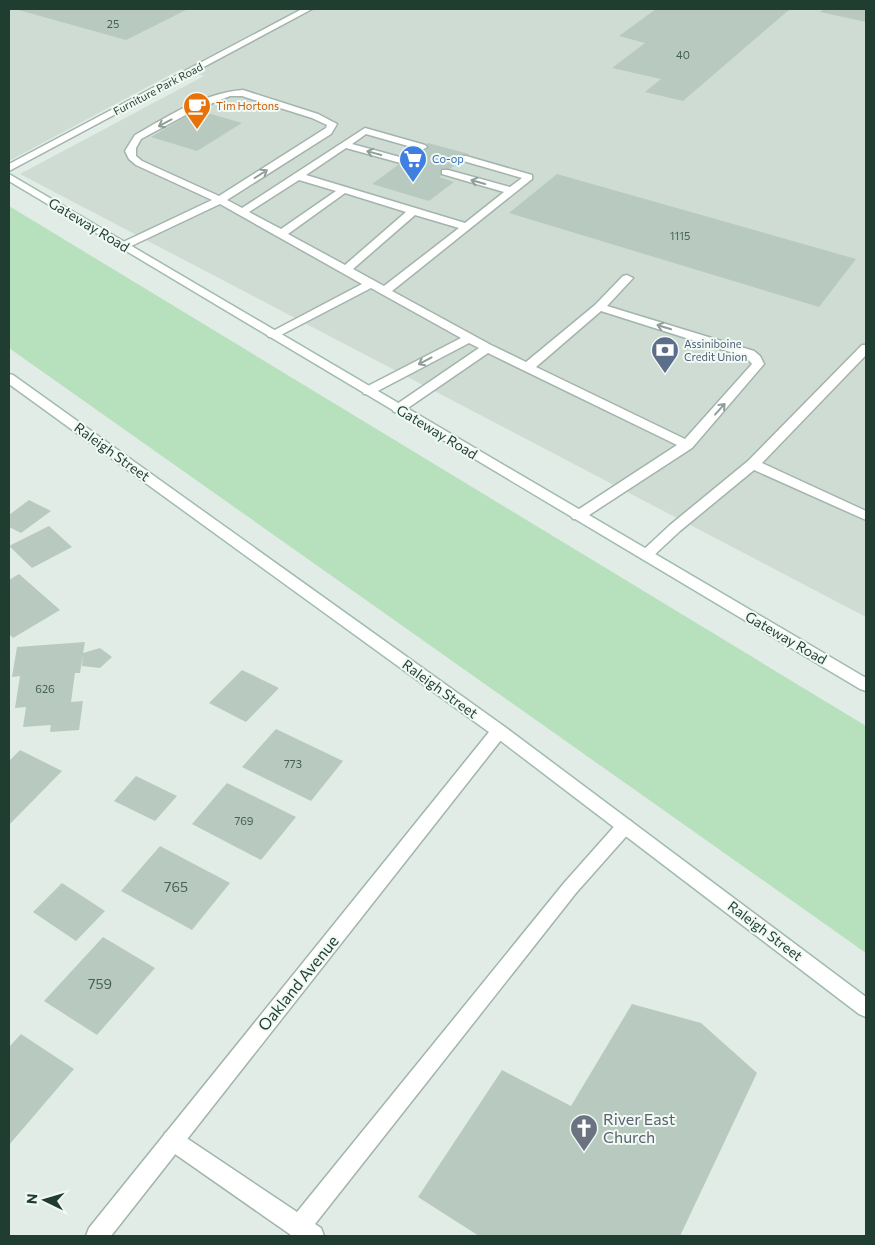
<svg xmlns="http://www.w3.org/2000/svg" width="875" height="1245" font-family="Commissioner,sans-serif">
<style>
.built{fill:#cedcd4}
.green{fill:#b7e0bc}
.building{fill:#b8cac0}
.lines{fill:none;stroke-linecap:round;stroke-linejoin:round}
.lane-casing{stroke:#a2b4ab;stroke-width:3}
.street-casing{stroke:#a2b4ab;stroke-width:3}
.secondary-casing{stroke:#a0bcae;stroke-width:3}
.lane{fill:#fff;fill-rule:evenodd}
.street{fill:#fff;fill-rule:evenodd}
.secondary{fill:#fff;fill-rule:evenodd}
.oneway{stroke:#8f9e98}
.labels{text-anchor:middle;stroke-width:4;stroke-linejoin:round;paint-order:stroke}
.number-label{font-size:11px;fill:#456155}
.far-street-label{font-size:11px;fill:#1f3e31;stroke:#f1f9f4}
.far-food-label{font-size:11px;fill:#c56008;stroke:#f1f9f4;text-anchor:start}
.far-shop-label{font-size:11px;fill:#366cbe;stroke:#f1f9f4;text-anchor:start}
.far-service-label{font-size:11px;fill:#4e5e75;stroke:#f1f9f4;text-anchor:start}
.street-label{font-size:14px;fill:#1f3e31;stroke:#f1f9f4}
.near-number-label{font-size:14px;fill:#456155}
.near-street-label{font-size:16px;fill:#1f3e31;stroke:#f1f9f4}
.near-worship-label{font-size:16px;fill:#5b616d;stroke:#f1f9f4;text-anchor:start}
</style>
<rect width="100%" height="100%" fill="#e0ece5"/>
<!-- built -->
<path class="built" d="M9 9H866V617L20 174 204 76 181 69 9 161Z"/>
<!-- green -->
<path class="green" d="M9 206 866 726V953L9 348Z"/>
<!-- building -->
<path class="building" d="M15 9H188L126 40Z
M656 9H790L683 101 645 92 661 79 612 68 645 43 619 36Z
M824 9H866V22L820 12Z
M197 110 242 123 197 151 151 137Z
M428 143 469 154 439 177 454 182 429 201 372 184Z
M557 174 856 259 819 307 509 213Z
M29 500 51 511 21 533 9 527V515Z
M49 526 72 547 32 568 9 546Z
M19 574 60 610 13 638 9 634V580Z
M85 642 83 653 100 648 112 657 100 668 82 666 83 655 80 673H75L71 702 83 701 79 730 50 732 51 725 23 727 26 707 15 708 20 676 12 677 17 647Z
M242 670 279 688 246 722 209 703Z
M276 729 343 761 311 801 242 767Z
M20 750 62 771 9 825V761Z
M136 776 177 796 155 821 114 801Z
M227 783 296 817 261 860 192 824Z
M160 846 230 883 192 930 121 891Z
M62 883 105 911 76 941 33 912Z
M103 937 155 968 97 1035 44 1001Z
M632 1004 701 1023 757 1073 680 1236H479L418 1197 502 1070 571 1106Z
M21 1034 74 1069 9 1145V1047Z"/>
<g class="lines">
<!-- lane casing -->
<g class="lane-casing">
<path id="lane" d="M243 90 318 114 337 124 331 134 227 200 242 208 365 128 425 145 427 147 422 150 366 134 352 144 407 159 409 161 404 164 346 148 306 175 465 223 504 192 442 174V170H448L510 187 522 178 460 160V156H466L532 175V179L392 291 491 345 526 362 595 305 623 276 627 275 633 278 607 306 754 351 760 356 764 364 692 448 583 519H573L571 516 573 513 677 445 488 353 402 412H394L392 409 394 406 479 348 469 343 372 394H364L362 391 364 388 461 338 371 288 277 337H269L267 335 269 333 362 284 220 204 127 248H119L118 246 119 244 212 200 136 165 129 159 125 151 135 135C169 116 203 93 243 90ZM230 96H242L312 118 327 125 326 128 219 196 142 161 136 156V148L141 139 193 111ZM299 180 336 191 281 229 249 212ZM345 193 406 212 345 265 288 234ZM415 215 459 228 384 286 353 269ZM601 311 746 357 752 364 685 439 536 367Z
M862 345H866V355L762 463 866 511V520L754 470 680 531 651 558H641L639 555 641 552 670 525 748 461Z
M625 819 631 821 634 826 631 831 576 893 315 1224 321 1228 324 1236 291 1235 165 1147 162 1140 165 1133 172 1130 179 1133 297 1212 564 883 619 821Z"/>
</g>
<!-- street casing -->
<g class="street-casing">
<path id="street" d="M302 9H312L9 171V164Z
M499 725 505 727 507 731 505 735 111 1236H86L89 1228 493 727Z"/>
</g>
<!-- secondary casing -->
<g class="secondary-casing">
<path id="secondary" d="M9 174 866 678V691L860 689 9 181Z
M9 374 13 375 505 727 866 997V1017L859 1014 493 735 9 384Z"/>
</g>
<!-- lane -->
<use href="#lane" class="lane"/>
<!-- street -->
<use href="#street" class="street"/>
<!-- secondary -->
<use href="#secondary" class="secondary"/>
</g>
<!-- one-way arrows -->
<defs><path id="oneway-shaft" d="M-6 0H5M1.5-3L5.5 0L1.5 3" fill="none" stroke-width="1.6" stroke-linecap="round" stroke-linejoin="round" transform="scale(1.25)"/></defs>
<g class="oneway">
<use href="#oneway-shaft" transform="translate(165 123) rotate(152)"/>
<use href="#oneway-shaft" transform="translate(374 153) rotate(-165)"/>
<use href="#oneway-shaft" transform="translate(261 174) rotate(-32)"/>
<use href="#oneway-shaft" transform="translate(478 182) rotate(-164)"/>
<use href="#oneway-shaft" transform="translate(664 327) rotate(-163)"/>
<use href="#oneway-shaft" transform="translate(425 361) rotate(152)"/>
<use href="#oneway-shaft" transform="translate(720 409) rotate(-48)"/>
</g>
<!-- icons -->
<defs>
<g id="cafe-pin" transform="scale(1.4375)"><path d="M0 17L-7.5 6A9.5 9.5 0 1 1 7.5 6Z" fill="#e8710a" stroke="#f1f9f4"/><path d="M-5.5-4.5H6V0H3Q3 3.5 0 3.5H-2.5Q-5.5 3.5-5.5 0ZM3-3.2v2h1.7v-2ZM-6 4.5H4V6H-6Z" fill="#fff"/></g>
<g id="supermarket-pin" transform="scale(1.4375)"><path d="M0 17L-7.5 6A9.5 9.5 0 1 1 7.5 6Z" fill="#3f7fe0" stroke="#f1f9f4"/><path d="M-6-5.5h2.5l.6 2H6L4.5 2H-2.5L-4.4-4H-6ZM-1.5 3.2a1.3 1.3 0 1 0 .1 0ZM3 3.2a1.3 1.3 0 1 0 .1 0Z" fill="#fff"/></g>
<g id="bank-pin" transform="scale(1.4375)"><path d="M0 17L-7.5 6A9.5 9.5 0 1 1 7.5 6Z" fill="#5c6f8a" stroke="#f1f9f4"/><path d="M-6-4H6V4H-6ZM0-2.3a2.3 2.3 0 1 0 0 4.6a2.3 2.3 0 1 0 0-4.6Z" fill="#fff"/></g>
<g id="church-pin" transform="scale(1.4375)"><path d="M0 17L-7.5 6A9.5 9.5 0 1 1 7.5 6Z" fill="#6b7280" stroke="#f1f9f4"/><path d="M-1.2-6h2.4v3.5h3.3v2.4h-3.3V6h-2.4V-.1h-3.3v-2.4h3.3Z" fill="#fff"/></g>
</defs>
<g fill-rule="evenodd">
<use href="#cafe-pin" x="197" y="106"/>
<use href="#supermarket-pin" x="413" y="159"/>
<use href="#bank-pin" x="665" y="350"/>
<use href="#church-pin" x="584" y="1128"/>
</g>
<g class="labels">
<!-- number labels -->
<g class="number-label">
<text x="113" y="28">25</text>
<text x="683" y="59">40</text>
<text x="680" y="240">1115</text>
<text x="45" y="693">626</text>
<text x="293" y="768">773</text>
<text x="244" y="825">769</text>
</g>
<!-- far-street labels -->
<g class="far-street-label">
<text transform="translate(158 89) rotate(-28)" y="4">Furniture Park Road</text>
</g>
<!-- far-food labels -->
<g class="far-food-label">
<text x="216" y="110">Tim Hortons</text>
</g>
<!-- far-shop labels -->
<g class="far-shop-label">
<text x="432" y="163">Co-op</text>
</g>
<!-- far-service labels -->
<g class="far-service-label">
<text x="684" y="348">Assiniboine<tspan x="684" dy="13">Credit Union</tspan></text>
</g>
<!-- street labels -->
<g class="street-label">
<text transform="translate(89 225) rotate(31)" y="5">Gateway Road</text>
<text transform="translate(437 432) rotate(31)" y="5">Gateway Road</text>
<text transform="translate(112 452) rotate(36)" y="5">Raleigh Street</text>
<text transform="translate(786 638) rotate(30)" y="5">Gateway Road</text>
<text transform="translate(440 689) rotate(36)" y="5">Raleigh Street</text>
<text transform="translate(765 931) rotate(37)" y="5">Raleigh Street</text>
</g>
<!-- near-number labels -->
<g class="near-number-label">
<text x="176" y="892">765</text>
<text x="100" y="989">759</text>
</g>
<!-- near-street labels -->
<g class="near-street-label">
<text transform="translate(298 983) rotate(-51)" y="6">Oakland Avenue</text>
</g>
<!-- near-worship labels -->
<g class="near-worship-label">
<text x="603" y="1125">River East<tspan x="603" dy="18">Church</tspan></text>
</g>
</g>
<!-- border -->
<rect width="875" height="1245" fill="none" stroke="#1f3e31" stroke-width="20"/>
<!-- north arrow -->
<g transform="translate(45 1200) rotate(275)" stroke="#f1f9f4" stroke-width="4" paint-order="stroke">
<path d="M0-4L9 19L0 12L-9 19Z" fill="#1f3e31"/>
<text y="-8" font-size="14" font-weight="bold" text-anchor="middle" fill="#1f3e31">N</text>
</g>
</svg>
